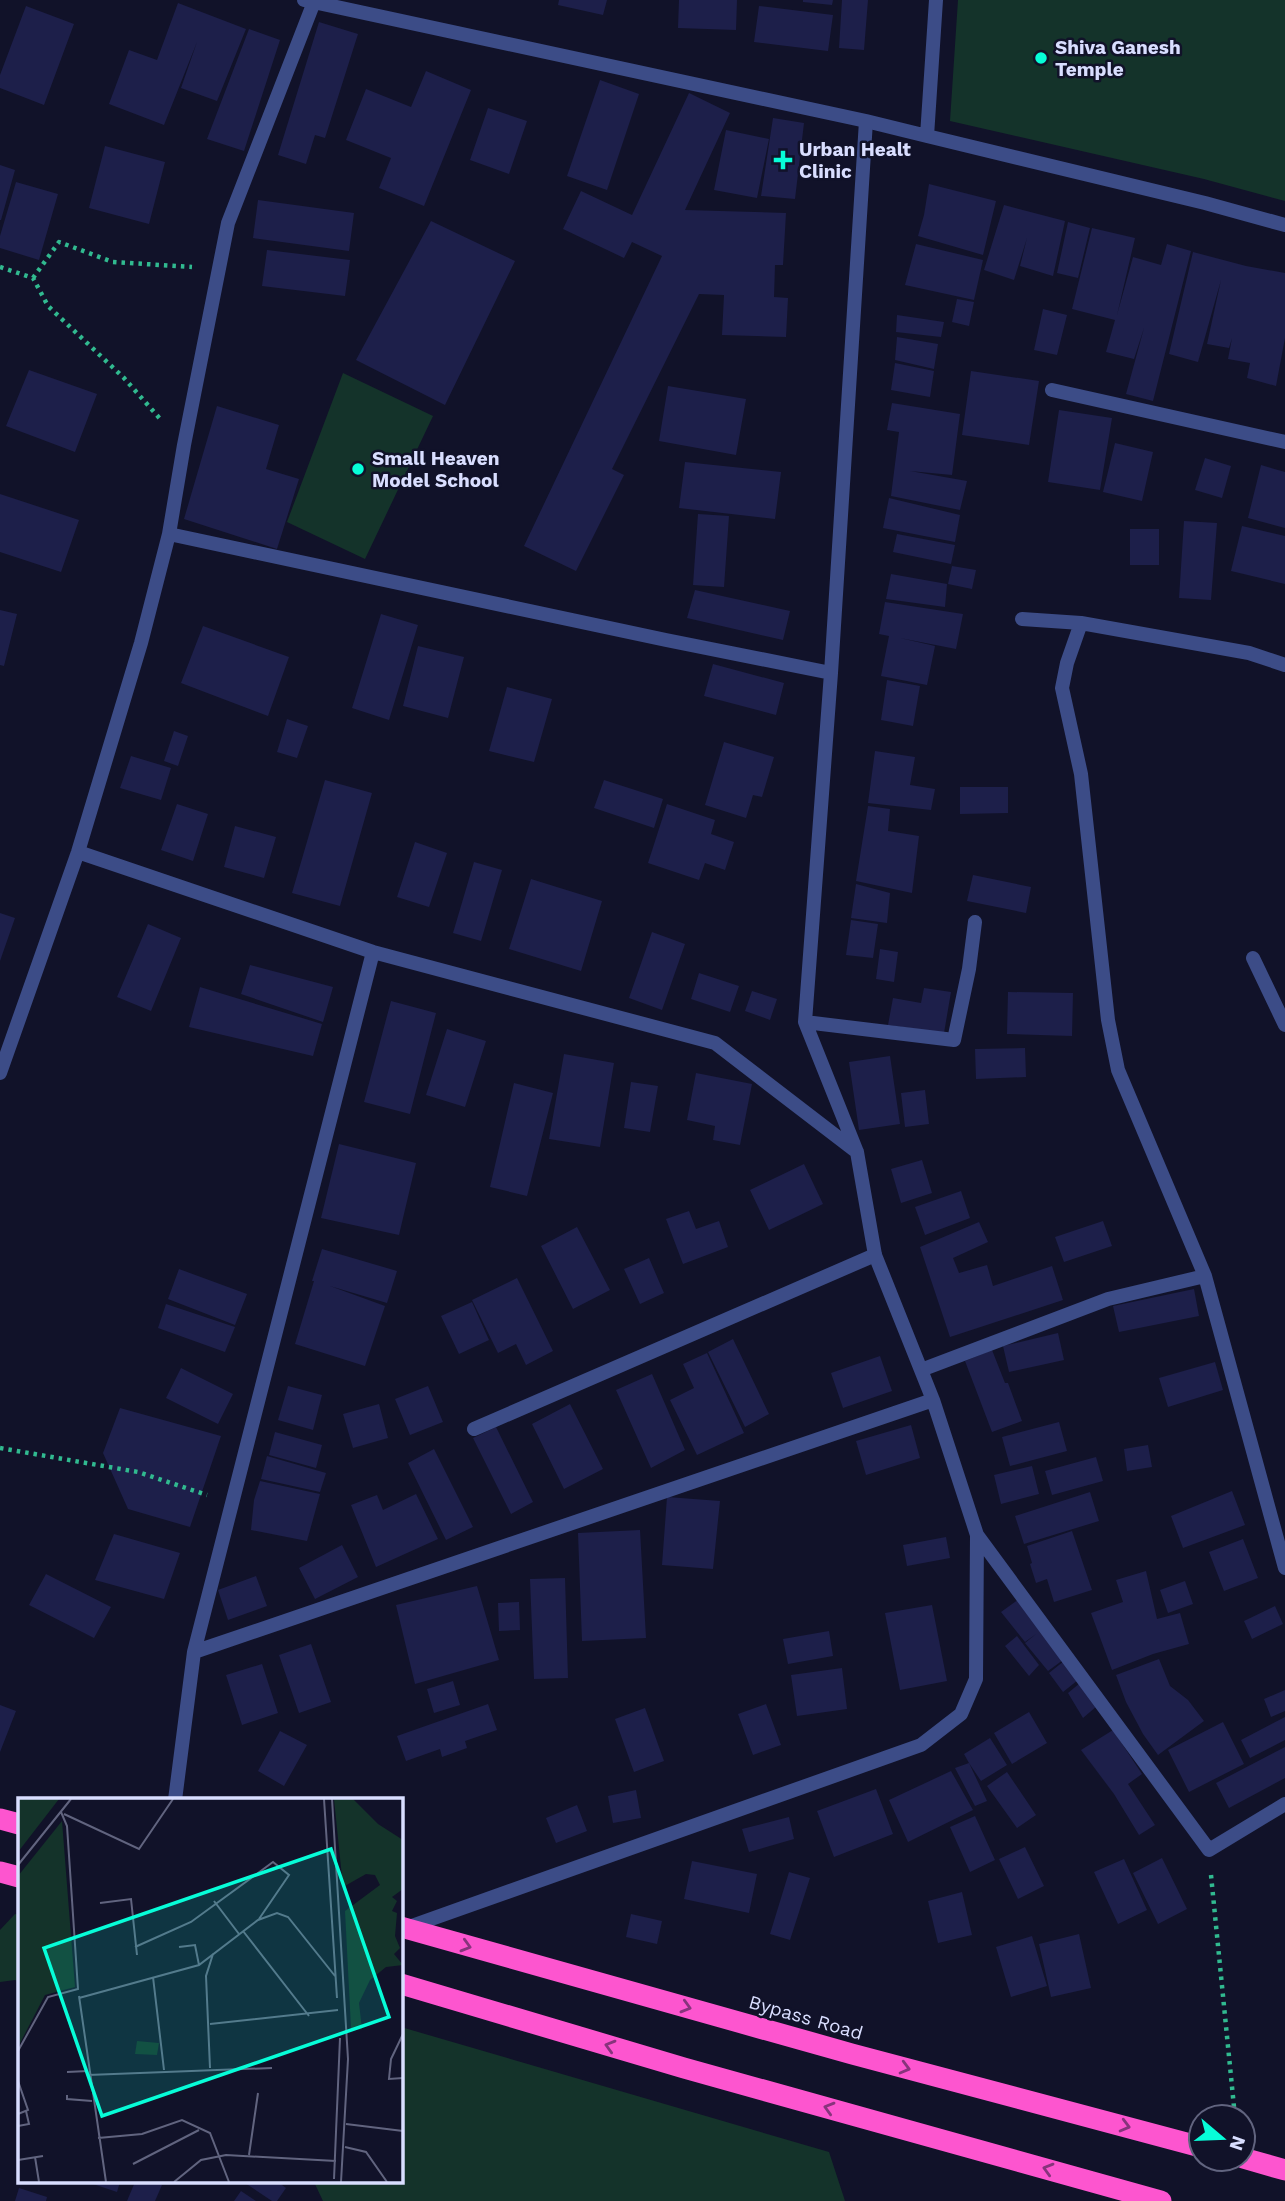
<svg xmlns="http://www.w3.org/2000/svg" width="1285" height="2201" font-family="'Work Sans',sans-serif">
<style>
.green{fill:#14332a}
.building{fill:#1d1f4a}
.lines{fill:none;stroke-linecap:round;stroke-linejoin:round}
.path{stroke:#31ba90;stroke-width:4.5;stroke-dasharray:3.5 5;stroke-linecap:butt}
.lane{stroke:#3c4c87;stroke-width:14}
.street{stroke:#3c4c87;stroke-width:14}
.highway{stroke:#fd55cf;stroke-width:21}
.oneway{stroke:#87347c}
.poi-dot{fill:#07fdd8;stroke:#111229;stroke-width:2.5}
.labels{text-anchor:middle;stroke-width:5;stroke-linejoin:round;paint-order:stroke}
.poi-label{font-size:19px;font-weight:bold;fill:#d9deff;stroke:#111229;text-anchor:start}
.street-label{font-size:19px;fill:#d9deff;stroke:#111229}
.inset-road{fill:none;stroke:#61647f;stroke-width:2}
.view{fill:#07fdd8;fill-opacity:0.15;stroke:#07fdd8;stroke-width:3.5}
.inset-edge{fill:none;stroke:#d9deff;stroke-width:3.5}
</style>
<rect width="100%" height="100%" fill="#111229"/>
<!-- green -->
<path class="green" d="M958 0H1285V201L1204 179 950 121Z
M343 373 433 416 365 559 287 522Z
M15 1914 19 1915V1982L15 1980 0 1982V1930Z
M401 2027 829 2152 845 2201H323L314 2182H401Z"/>
<!-- building -->
<path class="building" d="M559 0H607L603 15 558 5Z
M679 0H737L736 30 678 28Z
M803 0H833L832 5 803 2Z
M842 0H868L864 50 839 48Z
M178 3 246 29 217 101 181 88 197 42 164 125 109 104 129 50 157 60Z
M26 6 74 24 44 105 0 88V75Z
M759 6 833 15 828 51 754 42Z
M319 22 358 34 325 138 315 135 306 164 278 155Z
M249 29 280 40 244 151 207 139Z
M426 71 471 90 424 206 379 188 391 158 346 140 366 89 411 107Z
M600 80 639 94 607 190 567 176Z
M689 93 730 113 685 210 786 213 783 265H775L774 297 788 298 786 337 722 335 724 295 699 294 612 469 624 475 576 571 524 546 662 256 632 242 624 258 563 229 581 191 632 215Z
M488 108 527 121 509 174 470 160Z
M773 118 804 123 795 199 761 196Z
M726 130 769 139 757 198 714 190Z
M105 146 165 162 149 224 89 208Z
M0 165 15 170 1 220H0Z
M16 182 58 194 39 260 0 248V236Z
M929 184 996 201 983 255 918 236 924 215Z
M258 200 354 213 349 251 253 238Z
M1004 205 1065 221 1053 276 1020 266 1027 238 1014 280 984 270Z
M431 221 515 261 445 405 356 360Z
M1068 222 1090 228 1078 278 1057 273Z
M1092 228 1135 238 1117 315 1133 257 1161 265 1167 244 1191 251 1153 401 1126 394 1144 328 1134 359 1106 352 1115 320 1072 309Z
M916 244 983 260 974 300 905 285Z
M267 250 350 260 345 296 262 286Z
M1193 252 1246 266 1285 273V338L1276 386 1247 378 1250 363 1228 359 1232 338 1229 348 1207 344 1221 280 1198 362 1169 354Z
M957 299 974 302 969 326 952 322Z
M1043 309 1067 315 1057 355 1034 350Z
M897 315 944 322 941 337 896 332Z
M897 337 938 344 934 369 895 360Z
M895 363 934 371 930 397 891 390Z
M29 370 97 394 75 452 6 426Z
M971 371 1039 381 1029 445 962 435Z
M668 386 746 399 736 455 659 441Z
M892 403 960 414 952 475 910 471 967 481 960 510 891 496 899 432 887 430Z
M217 406 279 425 266 469 299 479 277 549 184 519Z
M1059 410 1112 418 1100 490 1048 482Z
M1115 443 1153 452 1142 501 1103 492Z
M1205 458 1231 466 1222 498 1195 490Z
M685 462 781 472 775 519 679 508Z
M1261 465 1285 472V528L1248 518Z
M0 494 79 520 61 572 0 552Z
M889 498 960 515 955 542 883 528Z
M698 514 729 516 724 587 693 585Z
M1184 521 1217 523 1211 600 1179 598Z
M1242 526 1285 536V584L1231 571Z
M1130 529H1159V565H1130Z
M897 534 955 545 951 564 893 552Z
M952 566 976 570 972 589 948 584Z
M891 574 947 584 945 607 886 599Z
M695 590 790 611 783 640 687 618Z
M885 602 963 614 956 649 900 638 935 646 927 685 881 676 889 636 879 634Z
M0 610 17 614 4 666 0 665Z
M381 614 418 625 389 720 352 708Z
M203 626 289 657 268 716 181 683Z
M418 646 464 657 448 718 403 706Z
M713 664 784 683 776 715 704 696Z
M887 680 920 686 913 726 881 720Z
M507 687 552 699 534 762 489 751Z
M287 719 308 726 297 758 277 752Z
M174 731 188 736 178 766 164 761Z
M724 742 774 757 762 797 753 795 746 818 705 805Z
M875 751 915 757 910 785 935 789 931 810 868 803Z
M131 756 171 768 161 800 120 788Z
M325 780 372 793 340 906 292 893Z
M604 780 663 799 654 828 594 808Z
M960 787H1008V813L960 814Z
M177 804 208 814 193 861 161 850Z
M667 804 715 820 711 834 734 842 725 870 705 863 699 880 648 863Z
M868 806 890 809 888 831 919 836 912 893 856 881Z
M235 826 276 837 264 878 224 867Z
M415 842 447 853 429 907 397 897Z
M474 862 502 870 481 941 453 933Z
M973 875 1031 887 1026 913 967 901Z
M531 879 602 901 581 971 509 949Z
M856 884 890 893 887 923 851 918Z
M0 913 15 918 0 961Z
M851 920 878 924 873 958 846 955Z
M148 924 181 938 151 1011 117 997Z
M652 932 685 944 662 1010 629 998Z
M880 949 898 952 894 982 876 979Z
M250 965 333 987 323 1022 241 994Z
M699 973 739 986 730 1012 691 999Z
M200 987 322 1024 313 1056 189 1027Z
M924 988 951 992 944 1033 888 1025 893 998 921 1003Z
M752 991 777 999 770 1020 745 1011Z
M1008 992 1073 993 1072 1036 1007 1034Z
M391 1001 436 1013 410 1114 364 1102Z
M447 1029 486 1041 465 1107 426 1095Z
M1025 1048 1026 1077 976 1079 975 1049Z
M564 1054 614 1063 600 1147 549 1139Z
M890 1056 900 1124 859 1130 849 1062Z
M696 1073 752 1084 740 1145 713 1140 715 1126 687 1120Z
M631 1082 658 1086 650 1132 624 1128Z
M514 1083 553 1093 527 1196 490 1187Z
M925 1090 929 1124 905 1127 901 1093Z
M339 1144 416 1163 399 1235 321 1218Z
M922 1160 932 1193 901 1203 891 1169Z
M804 1164 823 1204 769 1230 750 1190Z
M961 1191 970 1218 925 1235 915 1207Z
M689 1211 696 1229 719 1221 728 1247 683 1264 666 1219Z
M1103 1221 1112 1246 1064 1262 1055 1237Z
M979 1222 988 1242 953 1258 959 1273 987 1265 993 1286 1052 1266 1063 1300 950 1337 920 1247Z
M577 1227 610 1290 573 1309 541 1246Z
M322 1249 397 1271 387 1303 330 1286 385 1306 365 1366 295 1344 314 1281H312Z
M649 1258 664 1293 640 1304 624 1269Z
M179 1269 247 1294 235 1325 168 1299Z
M517 1278 553 1351 526 1365 516 1344 498 1353 472 1300Z
M1194 1289 1199 1316 1119 1332 1113 1306Z
M472 1302 489 1340 459 1354 441 1316Z
M166 1304 235 1327 225 1352 158 1328Z
M1058 1333 1064 1360 1009 1372 1003 1346Z
M733 1339 769 1414 745 1427 708 1352Z
M992 1350 1005 1383H1008L1022 1421 992 1432 965 1361Z
M707 1353 744 1433 697 1455 670 1400 694 1388 683 1364Z
M880 1356 892 1391 843 1408 831 1373Z
M1215 1362 1223 1390 1168 1407 1159 1378Z
M181 1368 233 1394 218 1424 166 1398Z
M652 1374 685 1450 651 1468 616 1390Z
M288 1386 322 1395 313 1430 278 1420Z
M428 1386 443 1422 410 1435 395 1399Z
M379 1404 388 1438 353 1448 343 1414Z
M570 1404 603 1469 564 1489 532 1424Z
M120 1408 221 1436 190 1527 128 1509 103 1453Z
M1059 1422 1067 1451 1010 1466 1002 1437Z
M911 1425 920 1458 866 1475 856 1441Z
M496 1427 533 1502 511 1514 473 1438Z
M275 1432 322 1445 316 1468 269 1455Z
M1148 1445 1152 1467 1127 1471 1124 1449Z
M434 1449 473 1527 446 1540 408 1463Z
M267 1456 326 1473 320 1492 261 1479Z
M1096 1457 1103 1481 1052 1495 1045 1471Z
M1032 1466 1039 1494 1001 1504 994 1475Z
M260 1481 320 1494 307 1541 251 1530 254 1500Z
M1232 1491 1245 1525 1183 1548 1171 1516Z
M1090 1492 1099 1521 1024 1544 1015 1516Z
M416 1494 438 1539 376 1567 351 1505 377 1495 383 1510Z
M667 1497 720 1501 713 1569 662 1565Z
M640 1530 646 1638 582 1641 578 1533Z
M1072 1531 1092 1590 1054 1602 1047 1579 1036 1583 1030 1564 1032 1563 1027 1546Z
M114 1534 180 1553 164 1599 95 1580Z
M946 1537 950 1558 907 1566 903 1545Z
M1243 1539 1258 1578 1224 1591 1209 1552Z
M342 1545 358 1577 315 1599 299 1568Z
M1146 1571 1157 1619 1180 1613 1189 1644 1153 1654 1112 1670 1091 1613 1123 1602 1116 1580Z
M46 1574 111 1607 94 1638 29 1605Z
M256 1576 267 1606 228 1620 218 1590Z
M565 1578 568 1678 534 1679 530 1579Z
M1185 1581 1193 1604 1168 1613 1160 1590Z
M477 1586 499 1660 415 1684 396 1605Z
M1019 1599 1063 1660 1048 1671 1025 1643 1036 1634 1025 1642 1001 1612Z
M519 1602 520 1630 499 1631 498 1603Z
M932 1605 947 1681 900 1690 885 1613Z
M1275 1606 1283 1624 1252 1639 1244 1621Z
M829 1631 833 1656 788 1664 783 1639Z
M1017 1636 1039 1665 1029 1676 1005 1646Z
M311 1644 331 1702 299 1713 279 1655Z
M1159 1659 1170 1686 1188 1700 1204 1721 1158 1755 1143 1734 1126 1702 1116 1675Z
M1064 1661 1078 1680 1063 1692 1049 1673Z
M262 1664 278 1713 242 1725 226 1675Z
M842 1668 847 1709 797 1716 791 1675Z
M453 1681 460 1705 434 1713 427 1689Z
M1080 1683 1097 1706 1083 1718 1068 1693Z
M1285 1690V1711L1271 1717 1264 1699Z
M488 1704 497 1730 465 1741 467 1748 442 1757 440 1749 406 1761 397 1736Z
M766 1704 781 1745 753 1755 738 1714Z
M0 1705 16 1711 0 1752Z
M645 1708 664 1761 634 1772 615 1719Z
M1029 1712 1047 1743 1012 1764 994 1733Z
M1285 1717V1740L1250 1758 1241 1740Z
M1223 1722 1244 1764 1189 1792 1168 1750Z
M1113 1730 1142 1774 1128 1784 1155 1825 1139 1835 1114 1794 1081 1750Z
M280 1731 307 1745 284 1786 258 1771Z
M990 1738 1007 1765 981 1781 969 1763 987 1801 975 1806 955 1768 969 1763 964 1754Z
M1285 1747V1778L1229 1808 1216 1783Z
M951 1771 973 1810 908 1842 889 1800Z
M1007 1772 1036 1815 1017 1828 987 1786Z
M876 1789 893 1834 834 1857 817 1811Z
M636 1790 641 1818 613 1823 608 1796Z
M577 1805 587 1831 556 1843 546 1818Z
M975 1816 995 1860 970 1872 950 1827Z
M789 1817 794 1839 749 1852 742 1829Z
M1025 1847 1044 1886 1018 1899 999 1859Z
M1162 1858 1187 1909 1158 1924 1133 1873Z
M1124 1859 1147 1910 1118 1924 1094 1872Z
M692 1861 757 1874 749 1913 684 1899Z
M789 1872 810 1878 790 1940 770 1934Z
M962 1892 972 1935 938 1943 928 1901Z
M631 1914 662 1921 657 1944 626 1937Z
M1079 1934 1091 1988 1051 1997 1039 1944Z
M1032 1936 1047 1986 1011 1997 996 1947Z
M87 2182H120L117 2192Z
M135 2182H155L162 2185 155 2201H127Z
M246 2182H278L286 2188 277 2201H272L245 2183Z
M19 2188 47 2197 46 2201H15Z
M241 2191 256 2201H234Z"/>
<g class="lines">
<!-- path -->
<path class="path" d="M0 267 33 278 48 306 124 378 162 421
M33 278 59 242 113 262 192 267
M0 1448 138 1472 207 1495
M1211 1875 1235 2117"/>
<!-- lane -->
<path class="lane" d="M1052 390 1285 442
M1253 958 1285 1025
M474 1429 875 1255"/>
<!-- street -->
<path class="street" d="M304 0 866 121 927 136
M936 0 927 136 1205 203 1285 225
M169 534 666 640 831 673
M1022 619 1081 623 1249 653 1285 665
M1081 623 1067 663 1062 688 1081 774 1108 1020 1118 1070 1205 1276 1285 1568
M78 852 373 952 715 1043 857 1152
M805 1022 954 1040 969 969 975 922
M0 1073 78 852 141 643 169 534 184 445 228 223 314 2
M921 1370 1108 1299 1205 1276
M977 1535 1209 1850 1285 1804
M194 1652 933 1400
M175 1800 194 1652 373 952
M406 1928 921 1745 961 1714 976 1679 977 1535 933 1400 875 1255 857 1152 805 1022 831 673 866 121"/>
<!-- highway -->
<path class="highway" d="M0 1819 19 1824
M0 1872 19 1877
M401 1927 852 2054 1201 2147
M401 1984 684 2068 1161 2201
M1243 2158 1285 2170"/>
</g>
<!-- one-way arrows -->
<defs><path id="oneway-chevron" d="M-2-3.5L2.5 0L-2 3.5" fill="none" stroke-width="1.6" stroke-linecap="round" stroke-linejoin="round" transform="scale(1.75)"/></defs>
<g class="oneway">
<use href="#oneway-chevron" transform="translate(466 1946) rotate(16)"/>
<use href="#oneway-chevron" transform="translate(686 2007) rotate(16)"/>
<use href="#oneway-chevron" transform="translate(610 2046) rotate(-164)"/>
<use href="#oneway-chevron" transform="translate(905 2068) rotate(15)"/>
<use href="#oneway-chevron" transform="translate(829 2108) rotate(-164)"/>
<use href="#oneway-chevron" transform="translate(1125 2126) rotate(15)"/>
<use href="#oneway-chevron" transform="translate(1048 2169) rotate(-164)"/>
</g>
<!-- markers -->
<g class="poi-dot">
<circle cx="1041" cy="58" r="7"/>
<path d="M779.5 149.5h7v7h7v7h-7v7h-7v-7h-7v-7h7z"/>
<circle cx="358" cy="469" r="7"/>
</g>
<g class="labels">
<!-- poi labels -->
<g class="poi-label">
<text x="1055" y="54">Shiva Ganesh<tspan x="1055" dy="22">Temple</tspan></text>
<text x="799" y="156">Urban Healt<tspan x="799" dy="22">Clinic</tspan></text>
<text x="372" y="465">Small Heaven<tspan x="372" dy="22">Model School</tspan></text>
</g>
<!-- street labels -->
<g class="street-label">
<text transform="translate(806 2017) rotate(16)" y="7">Bypass Road</text>
</g>
</g>
<!-- overview -->
<g transform="translate(18 1798)">
<rect width="385" height="385" fill="#111229"/>
<path d="M0 1H41L0 54ZM316 1H335L360 26 385 42V91L374 99 379 103 374 113 379 115 377 138 382 150 376 156 385 167 368 169 352 182 341 205 344 231 338 232 333 230 327 113 362 87 357 77 348 76 325 89ZM44 23 57 189 27 197 0 249V78ZM119 243 141 245 139 257 117 256Z" fill="#14332a"/>
<path class="inset-road" d="M306 1 319 200M314 1 330 261 323 384M46 16 121 51 155 1M0 67 53 1M196 103 221 136M82 105 113 101 119 157M225 133 291 218M117 149 173 124 255 64 271 77 241 121M161 149 177 147 181 167M135 179 146 272M61 198 88 384M61 200 181 167 240 122 259 115 270 119 317 178M192 226 320 212M385 236 373 261 371 281 385 280M0 253 30 199 60 191 49 28 43 14M192 270 188 178 195 156M49 274 70 273M70 277 254 270M0 283 10 312 0 316M49 297V301L74 303M328 326 385 333M0 328 11 326 8 313M80 340 124 336 164 322 192 335 211 384M327 349 348 354 369 384M231 357 240 295M17 359 21 384M0 362 25 358M115 366 181 332M316 381 322 240M156 384 183 362 208 357 318 363"/>
<path class="view" d="M313 51 371 219 84 318 26 150Z"/>
<rect width="385" height="385" class="inset-edge"/>
</g>
<!-- north arrow -->
<g transform="translate(1222 2138) rotate(109)"><circle r="33" fill="#111229" stroke="#61647f" stroke-width="2"/>
<path d="M0-5L12 26L0 18L-12 26Z" fill="#07fdd8"/>
<text y="-10" font-size="19" font-weight="bold" text-anchor="middle" fill="#d9deff">N</text>
</g>
</svg>
